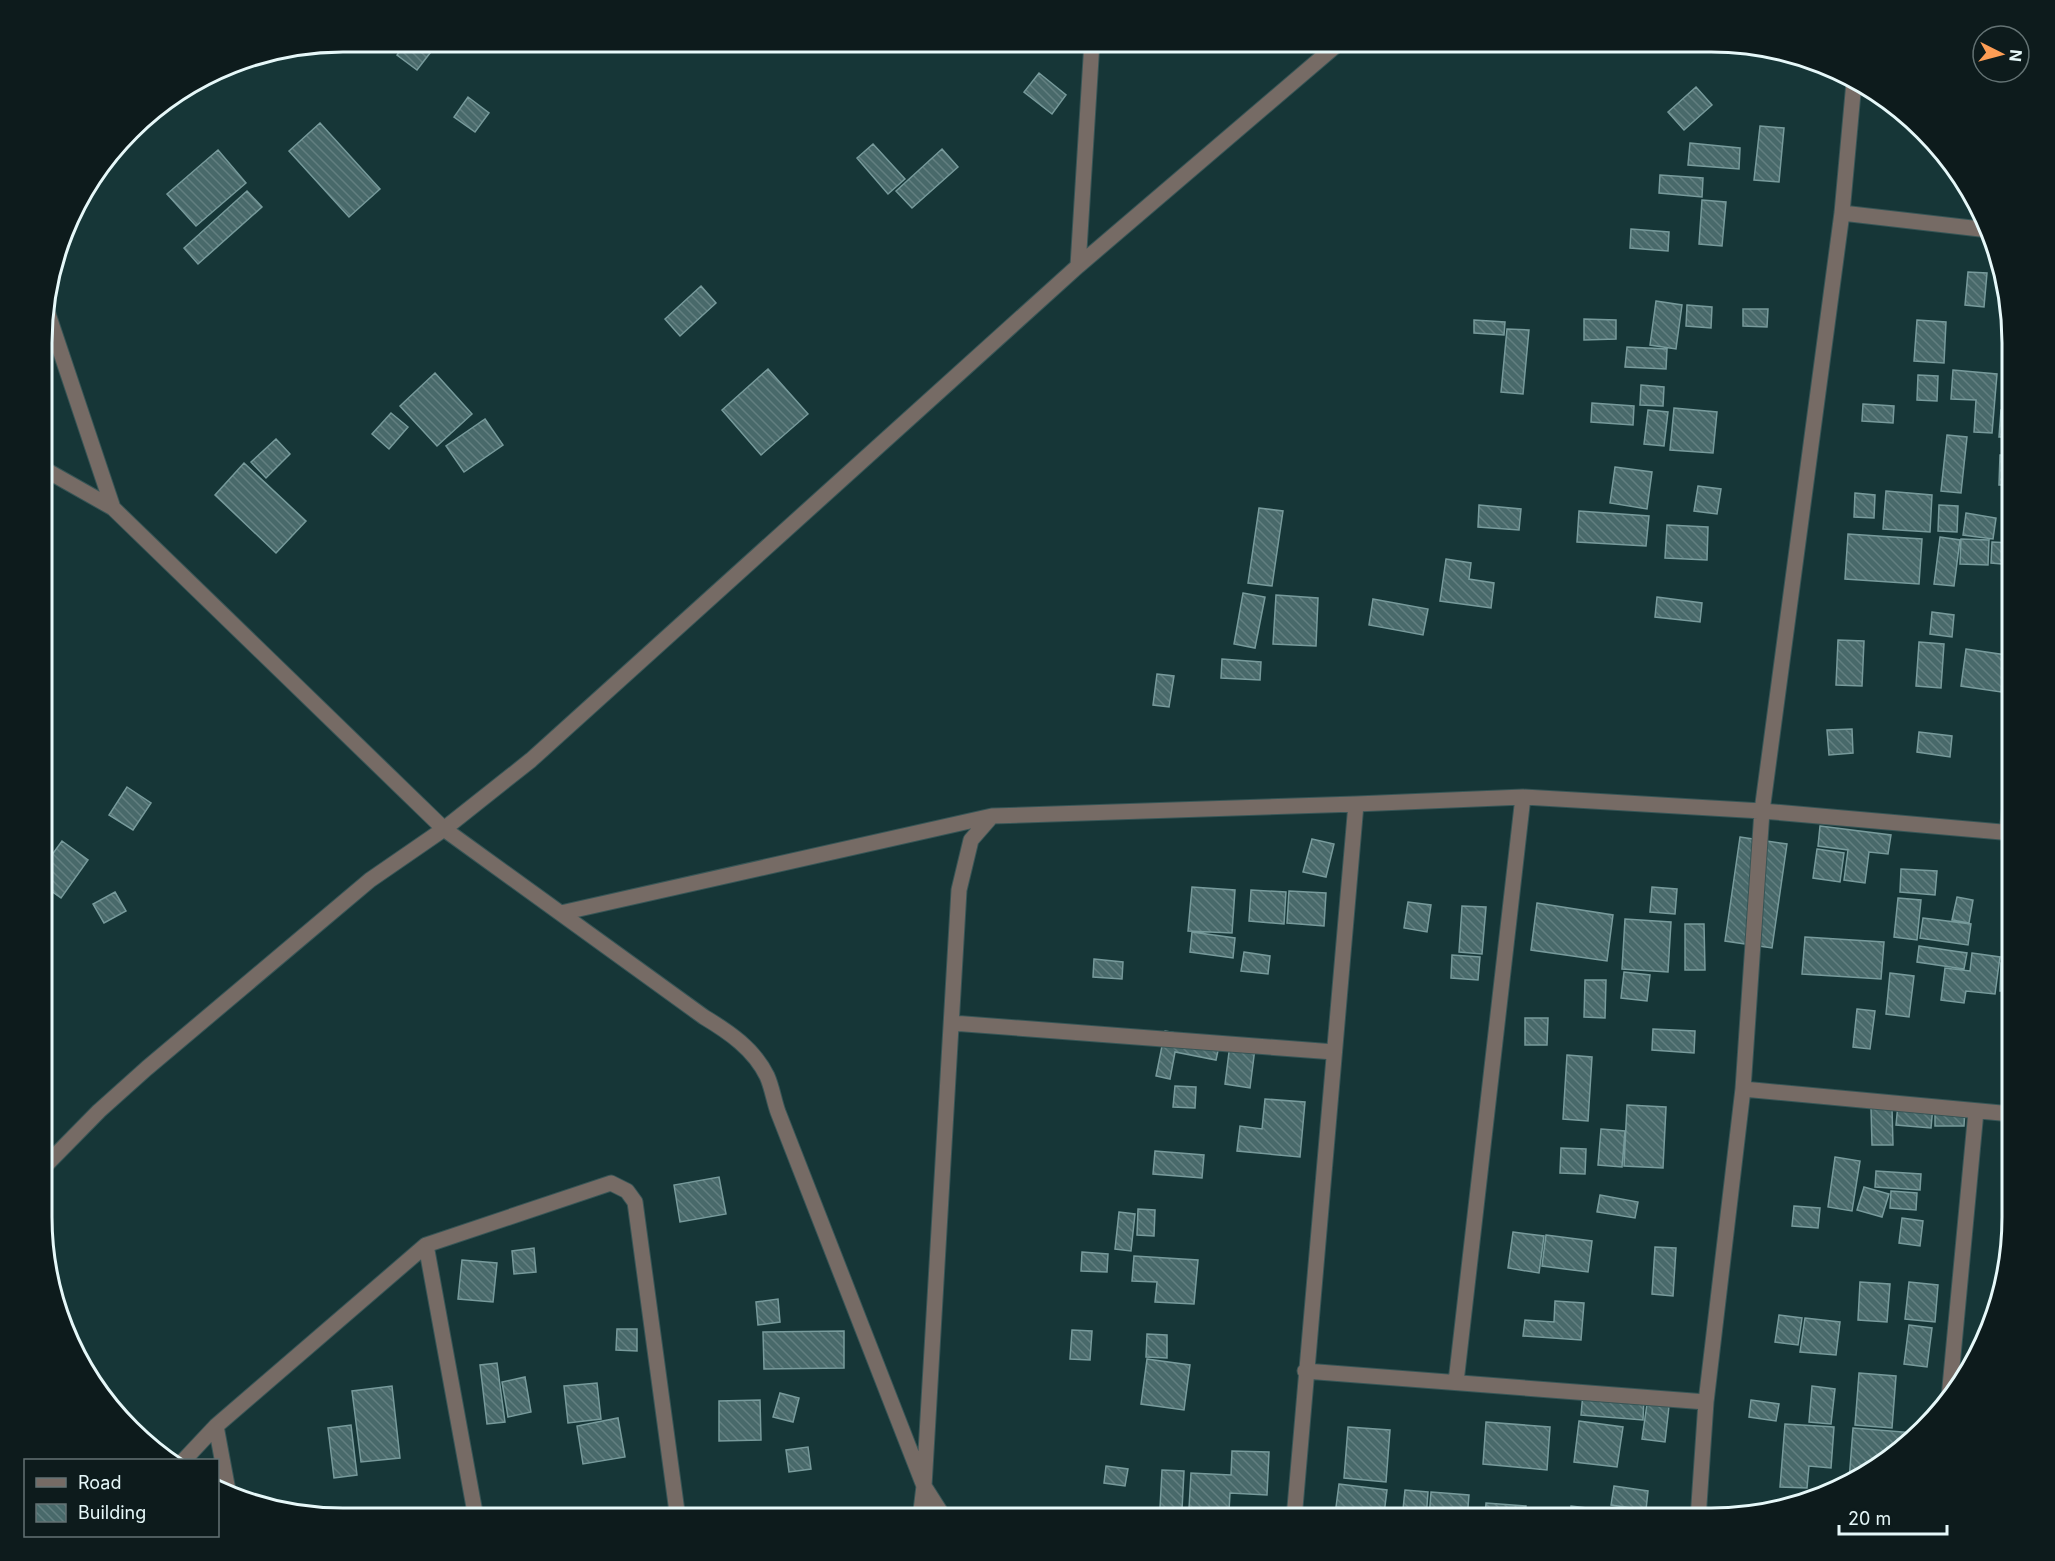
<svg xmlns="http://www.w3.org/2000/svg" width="2055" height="1561" font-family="Inter,sans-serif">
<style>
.building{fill:url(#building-back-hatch);stroke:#779a9b;stroke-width:1.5}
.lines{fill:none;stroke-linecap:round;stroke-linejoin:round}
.street-casing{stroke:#375556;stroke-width:17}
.street{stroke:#766b65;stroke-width:15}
.rim{fill:none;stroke:#e6f8f9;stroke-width:3}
</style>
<defs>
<pattern id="building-back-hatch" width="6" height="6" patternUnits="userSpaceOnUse" patternTransform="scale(1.5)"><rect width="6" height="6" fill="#48696a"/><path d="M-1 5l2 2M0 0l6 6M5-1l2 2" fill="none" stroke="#627f80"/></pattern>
</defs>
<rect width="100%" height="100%" fill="#163637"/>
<!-- building -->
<path class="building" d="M406 42H417L430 53 417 70 397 55Z
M1039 73 1066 95 1052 114 1024 92Z
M1696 87 1712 105 1684 130 1668 112Z
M468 97 489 113 475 132 454 117Z
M320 123 380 189 349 217 289 151Z
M1760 126 1784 128 1779 182 1754 180Z
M1690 143 1740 148 1739 169 1688 165Z
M873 144 905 179 888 194 857 158Z
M942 149 958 167 912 208 896 191Z
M218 150 246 183 196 226 167 194Z
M1660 175 1703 178 1702 197 1659 193Z
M247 191 262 207 198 264 184 248Z
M1702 200 1726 202 1722 246 1699 244Z
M1631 229 1669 232 1668 251 1630 248Z
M1968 272 1987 273 1984 307 1965 305Z
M701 286 716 303 680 336 665 319Z
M1656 301 1682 305 1676 349 1650 345Z
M1687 305 1712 307 1711 328 1686 326Z
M1743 309H1768L1767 327 1743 326Z
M1584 319 1616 320V339L1584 340Z
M1474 320 1505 322 1504 335 1474 333Z
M1917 320 1946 322 1944 363 1914 361Z
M1507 329 1529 330 1523 394 1501 392Z
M1627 347 1667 349 1666 369 1625 367Z
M2011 348H2013V375L2007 373Z
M768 369 808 414 761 455 722 410Z
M1953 370 1997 374 1992 433 1974 432 1976 400 1951 399Z
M435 373 472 414 437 446 400 406Z
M1918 375 1938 376 1937 401 1917 400Z
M1641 385 1664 387 1663 406 1640 405Z
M1592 403 1634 406 1633 425 1591 422Z
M1863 404 1894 406 1893 423 1862 421Z
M1674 408 1717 412 1713 453 1670 450Z
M1648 410 1668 412 1664 446 1644 444Z
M2001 410H2013V437H1999Z
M391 413 408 427 389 449 372 434Z
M485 419 503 445 464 472 446 446Z
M1947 435 1967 437 1961 493 1941 491Z
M276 439 290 454 266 478 251 462Z
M2000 455 2013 456V485H1999Z
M244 463 306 521 276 553 215 495Z
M1615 467 1652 472 1647 509 1610 503Z
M1698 486 1721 489 1717 514 1694 511Z
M1886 491 1932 495 1930 532 1883 529Z
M1855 493 1875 495 1874 518 1854 517Z
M1479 505 1521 509 1519 530 1478 527Z
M1939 505 1958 506 1957 532 1938 531Z
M1259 508 1283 511 1272 586 1248 583Z
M1579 511 1649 516 1646 546 1577 542Z
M1966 513 1996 518 1993 539 1963 535Z
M1667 525 1708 527 1707 560 1665 558Z
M1848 534 1922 539 1919 584 1845 579Z
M1940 537 1960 540 1954 586 1934 584Z
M1961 539 1989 540 1988 565 1960 564Z
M1992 542 2013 543V565L1991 563Z
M1446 559 1471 563 1469 579 1494 583 1491 608 1440 601Z
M1243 593 1265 597 1255 648 1234 644Z
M1276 595 1318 598 1316 646 1273 644Z
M1657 597 1702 603 1700 622 1655 617Z
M1373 599 1428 609 1423 635 1369 625Z
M1932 612 1954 615 1952 637 1930 634Z
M1838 640 1864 641 1862 686 1836 685Z
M1919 642 1944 644 1941 688 1916 686Z
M1966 649 2006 655 2001 692 1961 686Z
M1222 659 1261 662 1260 680 1221 678Z
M1157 674 1174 676 1169 707 1153 705Z
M1852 729 1853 753 1829 755 1827 730Z
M1919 732 1952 736 1950 757 1917 752Z
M127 787 151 803 133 830 109 815Z
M1820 826 1891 835 1888 854 1869 852 1865 883 1844 880 1848 850 1818 846Z
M1740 837 1787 844 1772 948 1725 941Z
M1312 839 1334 844 1326 877 1303 872Z
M62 841 88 860 61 898 43 885V867Z
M1817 849 1844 853 1840 882 1813 878Z
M1901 869 1937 871 1935 895 1900 892Z
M1192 887 1235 890 1232 933 1188 931Z
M1652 887 1677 889 1675 914 1650 912Z
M1251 890 1286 892 1284 924 1249 921Z
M1289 891 1326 893 1324 926 1287 923Z
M115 892 126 911 104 923 93 904Z
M1957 897 1973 900 1969 923 1952 920Z
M1898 898 1921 900 1917 940 1894 937Z
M1408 902 1431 905 1427 932 1404 928Z
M1537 903 1613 915 1607 961 1531 950Z
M1462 906 1486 907 1482 954 1459 952Z
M1923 918 1971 924 1968 945 1920 938Z
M1625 919 1671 922 1668 972 1622 969Z
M1685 924H1704L1705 970H1685Z
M1192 932 1235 938 1233 958 1190 952Z
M1805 937 1884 942 1881 979 1802 974Z
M1919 946 1967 953 1964 969 1917 962Z
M1244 952 1270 956 1268 974 1241 971Z
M1972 953 2000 957 1995 994 1966 991 1964 1003 1941 1000 1945 968 1970 971Z
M1452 955 1480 957 1478 980 1451 978Z
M1094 959 1123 962 1122 979 1093 977Z
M2001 963H2013V991H2000Z
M1624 972 1650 975 1647 1001 1621 998Z
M1890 973 1914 976 1909 1017 1886 1014Z
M1585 980H1606L1605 1018 1584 1017Z
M1857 1009 1875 1011 1870 1049 1853 1047Z
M1525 1018H1548L1547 1045H1525Z
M1653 1029 1695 1031 1694 1053 1652 1050Z
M1165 1031 1220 1041 1216 1060 1175 1052 1170 1079 1156 1076Z
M1230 1044 1255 1048 1250 1088 1225 1084Z
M1567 1055 1592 1057 1588 1121 1563 1119Z
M1175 1086 1196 1087 1195 1108 1173 1107Z
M1265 1099 1305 1102 1300 1157 1237 1151 1240 1126 1262 1129Z
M1898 1104 1933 1106 1931 1128 1896 1125Z
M1627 1105 1666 1107 1663 1168 1624 1166Z
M1871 1108H1892L1893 1145H1872Z
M1935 1108 1965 1109 1964 1126H1935Z
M1601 1129 1625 1131 1622 1167 1598 1165Z
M1561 1148 1586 1149 1585 1174 1560 1173Z
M1155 1151 1204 1155 1202 1178 1153 1174Z
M1835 1157 1860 1161 1852 1211 1828 1207Z
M1876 1171 1921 1174 1920 1190 1875 1187Z
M719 1177 726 1214 680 1222 674 1185Z
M1864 1187 1889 1194 1882 1217 1857 1210Z
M1891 1191 1917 1193 1916 1210 1890 1208Z
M1600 1195 1638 1202 1635 1218 1597 1212Z
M1794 1206 1820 1208 1818 1228 1792 1226Z
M1138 1209 1155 1210 1154 1236 1137 1235Z
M1119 1212 1135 1214 1131 1251 1115 1249Z
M1902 1218 1923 1221 1920 1246 1899 1243Z
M1513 1232 1544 1236 1539 1273 1508 1268Z
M1546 1235 1592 1241 1588 1272 1542 1266Z
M1655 1247 1676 1248 1673 1296 1652 1294Z
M534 1248 536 1272 514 1274 512 1251Z
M1082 1252 1108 1254 1107 1272 1081 1271Z
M1134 1256 1198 1260 1194 1304 1155 1302 1157 1282 1132 1281Z
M462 1260 497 1263 493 1302 458 1299Z
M1860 1282 1890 1284 1887 1322 1858 1320Z
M1909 1282 1938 1285 1935 1322 1905 1319Z
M778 1299 780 1322 758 1325 756 1302Z
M1555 1301 1584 1303 1581 1340 1523 1336 1525 1320 1554 1322Z
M1779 1315 1802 1318 1798 1345 1775 1342Z
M1805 1318 1840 1322 1836 1355 1800 1352Z
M1909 1325 1932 1328 1927 1367 1904 1364Z
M617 1329H637V1351L616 1350Z
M1072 1330 1092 1331 1090 1360 1070 1359Z
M844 1331V1368L764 1369 763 1332Z
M1147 1334 1167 1335V1358L1146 1357Z
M1147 1359 1190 1365 1184 1410 1141 1404Z
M497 1363 505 1422 487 1424 480 1365Z
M1859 1373 1896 1376 1892 1428 1855 1425Z
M525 1377 531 1412 508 1417 502 1382Z
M597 1383 601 1419 568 1423 564 1386Z
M392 1386 400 1458 361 1462 352 1391Z
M1812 1386 1835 1389 1831 1424 1809 1422Z
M780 1393 799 1398 793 1422 773 1417Z
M1583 1393 1644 1397 1643 1420 1581 1415Z
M760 1400 761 1440 719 1441V1401Z
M1751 1400 1779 1404 1776 1421 1749 1417Z
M1647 1404 1669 1406 1665 1442 1642 1439Z
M618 1418 625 1457 583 1464 577 1426Z
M1579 1421 1623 1427 1617 1467 1574 1462Z
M1486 1422 1550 1427 1547 1470 1483 1464Z
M1785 1424 1834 1427 1831 1468 1809 1466 1807 1488 1780 1487Z
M351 1425 357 1475 334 1478 328 1428Z
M1348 1427 1390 1430 1386 1482 1344 1478Z
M1853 1428 1916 1433 1897 1447H1892V1452L1853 1481H1849Z
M808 1447 811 1469 789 1472 786 1450Z
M1232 1451 1269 1452 1267 1495 1230 1493 1229 1511 1189 1509 1191 1473 1231 1475Z
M1106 1466 1128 1469 1125 1486 1104 1483Z
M1162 1470 1184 1471 1182 1510 1160 1508Z
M1339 1484 1387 1490 1384 1514 1336 1507Z
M1614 1486 1648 1491 1646 1510 1611 1505Z
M1405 1490 1428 1492 1426 1519H1402Z
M1431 1492 1469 1495 1467 1519H1429Z
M1486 1503 1526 1506 1525 1519H1485Z
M1571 1506 1635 1514 1634 1519H1570Z
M1158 1511 1180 1513V1519H1157Z
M863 1512 864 1519H813Z"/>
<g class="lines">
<!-- street casing -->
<g class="street-casing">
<path id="street" d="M1842 213 1989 230
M1078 266 1092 42
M45 305 113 508
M44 469 113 508 444 829 704 1017C729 1032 754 1049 767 1076 772 1087 774 1101 778 1112L924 1486 920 1519
M2007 833 2013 775
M561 913 992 816 1356 804 1523 797 1762 811 2013 833
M952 1023 1334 1052
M1743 1089 2012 1114
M43 1168 99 1111 147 1068 370 880 444 829 531 760 1078 266 1340 42
M1305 1371 1706 1402
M1456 1382 1523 797
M1949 1398 1976 1111
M216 1426 229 1496
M184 1460 216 1426 426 1245
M476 1518 426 1245 611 1183 627 1191 635 1202 678 1519
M945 1519 924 1486 959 890 971 840 992 816
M1294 1519 1356 804
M1698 1519 1706 1402 1743 1089 1762 811 1842 213 1854 82"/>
</g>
<!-- street -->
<use href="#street" class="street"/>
</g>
<!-- crop -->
<path d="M0 0H2055V1561H0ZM343 52H1711A291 291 0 0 1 2002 343V1217A291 291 0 0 1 1711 1508H343A291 291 0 0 1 52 1217V343A291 291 0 0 1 343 52Z" fill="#0d1b1c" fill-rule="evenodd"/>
<path class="rim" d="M343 52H1711A291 291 0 0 1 2002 343V1217A291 291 0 0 1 1711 1508H343A291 291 0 0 1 52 1217V343A291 291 0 0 1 343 52Z"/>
<!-- legend -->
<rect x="24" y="1459" width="195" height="78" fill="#0d1b1c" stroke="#647374" stroke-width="1.5"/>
<rect x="36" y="1478" width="30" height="9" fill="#766b65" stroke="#647374" stroke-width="1.5"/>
<text x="78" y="1489" font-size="18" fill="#e6f8f9">Road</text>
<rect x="36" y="1504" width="30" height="18" fill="url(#building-back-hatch)" stroke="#647374" stroke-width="1.5"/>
<text x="78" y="1519" font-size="18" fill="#e6f8f9">Building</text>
<!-- north arrow -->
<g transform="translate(2001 54) rotate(96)"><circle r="28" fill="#0d1b1c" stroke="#647374" stroke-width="1.5"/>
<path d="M0-4.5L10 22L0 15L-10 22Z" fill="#fd9d55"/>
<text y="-9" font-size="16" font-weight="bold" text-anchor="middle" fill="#e6f8f9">N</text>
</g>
<!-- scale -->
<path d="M1839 1525v9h108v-9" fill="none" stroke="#e6f8f9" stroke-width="3"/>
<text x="1848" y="1525" font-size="18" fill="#e6f8f9" stroke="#0d1b1c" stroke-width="4.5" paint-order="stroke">20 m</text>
</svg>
